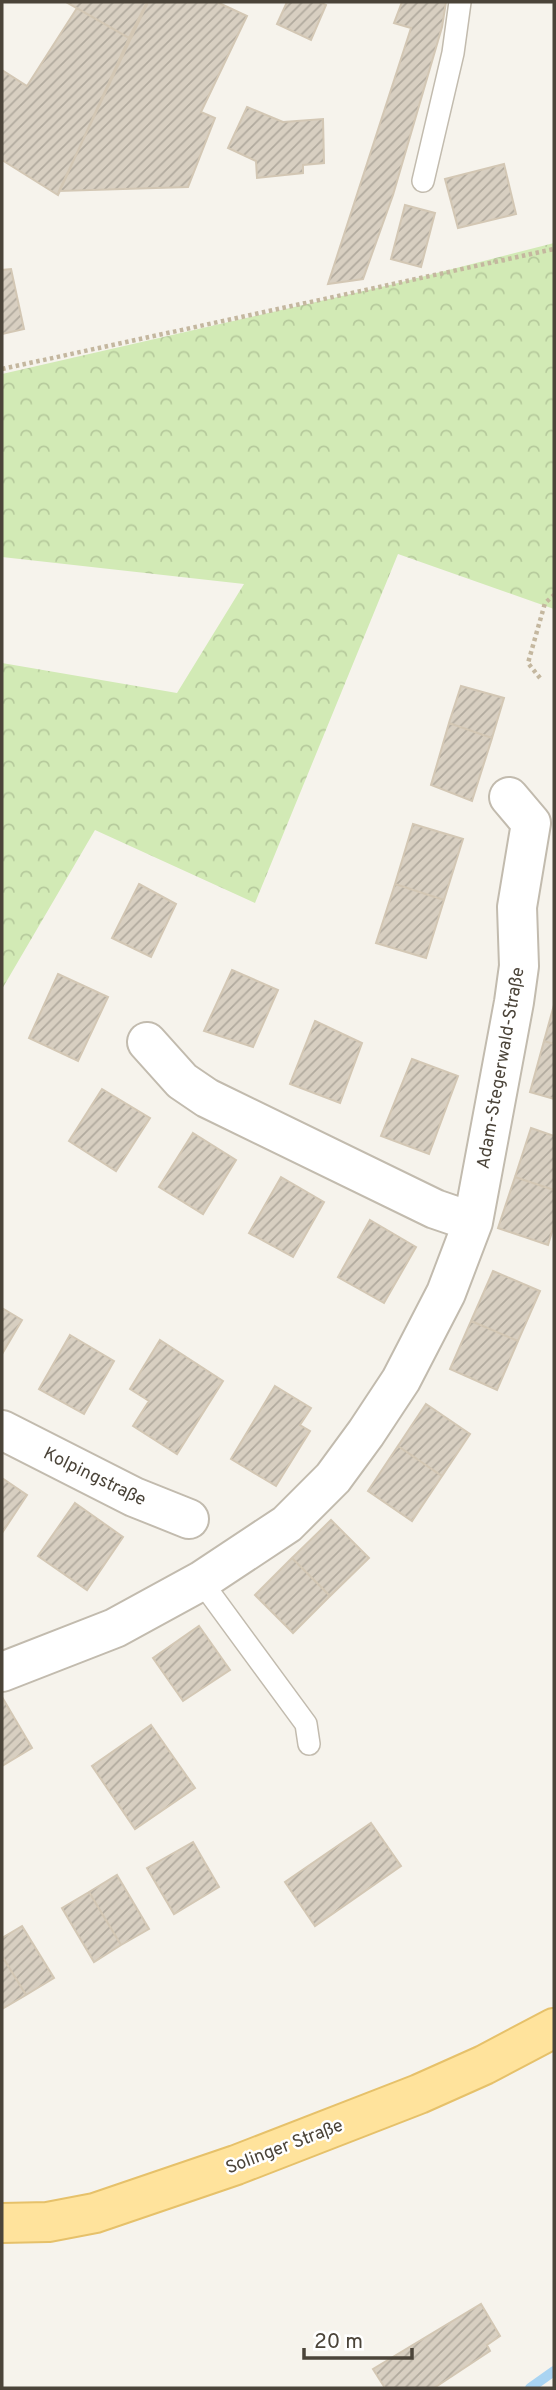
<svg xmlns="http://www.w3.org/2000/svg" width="556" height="2390" font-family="Overpass,sans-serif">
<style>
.forest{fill:url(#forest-crowns)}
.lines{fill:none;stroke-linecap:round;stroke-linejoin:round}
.stream{stroke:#a9d4f2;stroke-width:10}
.building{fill:url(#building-hatch);stroke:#d3c7b4;stroke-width:2}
.lane-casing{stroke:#c2bbae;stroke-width:24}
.street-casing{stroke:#c2bbae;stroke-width:42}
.primary-casing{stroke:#e6c16a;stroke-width:42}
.path{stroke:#c4b79f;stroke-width:4.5;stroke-dasharray:3.5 3.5;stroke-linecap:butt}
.lane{stroke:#fff;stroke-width:21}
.street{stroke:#fff;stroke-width:38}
.primary{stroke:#ffe39c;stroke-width:38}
.labels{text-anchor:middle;stroke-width:5;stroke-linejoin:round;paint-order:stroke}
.street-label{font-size:18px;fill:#4b4439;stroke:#fff}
</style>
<defs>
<pattern id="forest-crowns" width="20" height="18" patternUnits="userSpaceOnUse" patternTransform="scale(1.75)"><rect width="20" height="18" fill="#d2eab5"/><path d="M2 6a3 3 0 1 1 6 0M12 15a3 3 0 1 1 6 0" fill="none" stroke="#b6ca9c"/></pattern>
<pattern id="building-hatch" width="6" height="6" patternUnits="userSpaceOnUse" patternTransform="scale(1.75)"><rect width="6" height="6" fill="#d8cfc1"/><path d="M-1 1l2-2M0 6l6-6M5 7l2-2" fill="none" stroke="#b1aa9e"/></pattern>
</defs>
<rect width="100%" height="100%" fill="#f6f3ec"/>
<!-- forest -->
<path class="forest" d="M554 243V609L398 554 255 903 95 830 2 989V663L177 693 244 584 2 557V374L394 284Z"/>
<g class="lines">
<!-- stream -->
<path class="stream" d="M530 2388 554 2371"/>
</g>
<!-- building -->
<path class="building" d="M66 2H147L129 38Z
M148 2H217L247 16 201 112 215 118 188 187 59 191Z
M287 2H319L326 5 311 40 277 24Z
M402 2H446L442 27 393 195 363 279 328 284 411 28 394 23Z
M77 8 129 38 58 195 2 160V70L27 86Z
M247 107 283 122 323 119 324 163 303 165V173L257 178 256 161 228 148Z
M504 164 516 214 458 228 445 179Z
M405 205 435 213 421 267 391 259Z
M11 269 24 329 2 334V270Z
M461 686 504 698 492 738 449 723Z
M449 723 492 738 472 801 431 785Z
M413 824 463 839 444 900 395 884Z
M139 884 176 904 151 957 112 938Z
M395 884 444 900 426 958 376 943Z
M232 970 278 990 253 1047 204 1031Z
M58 974 108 997 78 1061 29 1038Z
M554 1005V1044L544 1041Z
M315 1021 362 1043 340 1103 290 1084Z
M544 1041 554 1044V1099L530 1092Z
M412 1059 458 1076 429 1154 381 1136Z
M102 1089 150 1118 116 1171 69 1141Z
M531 1128 554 1136V1190L515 1177Z
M193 1133 236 1160 203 1214 159 1187Z
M281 1177 324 1202 293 1257 249 1233Z
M515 1177 554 1190V1225L548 1245 498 1228Z
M370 1220 416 1247 384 1303 338 1277Z
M493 1271 540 1291 518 1341 471 1321Z
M2 1308 22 1320 2 1354Z
M471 1321 518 1341 497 1390 450 1369Z
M70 1335 114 1361 84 1414 39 1389Z
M160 1340 223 1381 177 1454 133 1426 149 1401 130 1389Z
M275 1386 311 1408 300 1425 310 1431 276 1486 231 1459Z
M426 1404 470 1434 442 1476 398 1446Z
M398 1446 442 1476 412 1521 368 1491Z
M2 1478 27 1495 2 1533Z
M75 1503 123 1537 87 1590 38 1556Z
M331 1520 369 1558 330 1596 292 1558Z
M292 1558 330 1596 293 1633 255 1595Z
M199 1626 230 1670 183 1701 153 1658Z
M2 1697 32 1748 2 1766Z
M151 1725 195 1788 135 1829 92 1766Z
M371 1823 401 1866 315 1926 285 1882Z
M193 1842 219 1887 174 1914 147 1868Z
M117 1875 149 1929 121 1945 89 1892Z
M89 1892 121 1945 94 1962 62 1908Z
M22 1926 54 1978 26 1995 2 1956V1938Z
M2 1956 26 1995 2 2009Z
M481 2304 500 2336 487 2345 490 2351 434 2388H385L373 2369Z"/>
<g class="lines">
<!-- lane casing -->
<g class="lane-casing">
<path id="lane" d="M423 181 453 53 460 2
M201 1581 306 1724 309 1744"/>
</g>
<!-- street casing -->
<g class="street-casing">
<path id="street" d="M147 1042 182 1081 207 1098 435 1209 473 1222
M2 1430 134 1497 189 1519
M2 1672 115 1628 201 1581 287 1524 333 1478 366 1433 401 1380 446 1293 473 1222 514 1002 519 966 517 907 531 823 509 797"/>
</g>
<!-- primary casing -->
<g class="primary-casing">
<path id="primary" d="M2 2223 48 2222 95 2213 236 2165 419 2094 484 2065 554 2028"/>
</g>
<!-- path -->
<path class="path" d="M2 369 554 249
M540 678 528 663 545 603 554 595"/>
<!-- lane -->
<use href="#lane" class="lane"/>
<!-- street -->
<use href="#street" class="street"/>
<!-- primary -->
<use href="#primary" class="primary"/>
</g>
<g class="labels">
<!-- street labels -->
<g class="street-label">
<text transform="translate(500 1068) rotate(-80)" y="6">Adam-Stegerwald-Straße</text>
<text transform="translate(95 1476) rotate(26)" y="6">Kolpingstraße</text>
<text transform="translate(284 2146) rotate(-21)" y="6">Solinger Straße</text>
</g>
</g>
<!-- border -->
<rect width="556" height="2390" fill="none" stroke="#4b4439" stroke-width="7"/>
<!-- scale -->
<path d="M304 2348v10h108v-10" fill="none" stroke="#4b4439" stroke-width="3.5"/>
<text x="314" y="2348" font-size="21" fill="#4b4439" stroke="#ffffff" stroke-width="5" paint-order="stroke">20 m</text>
</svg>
